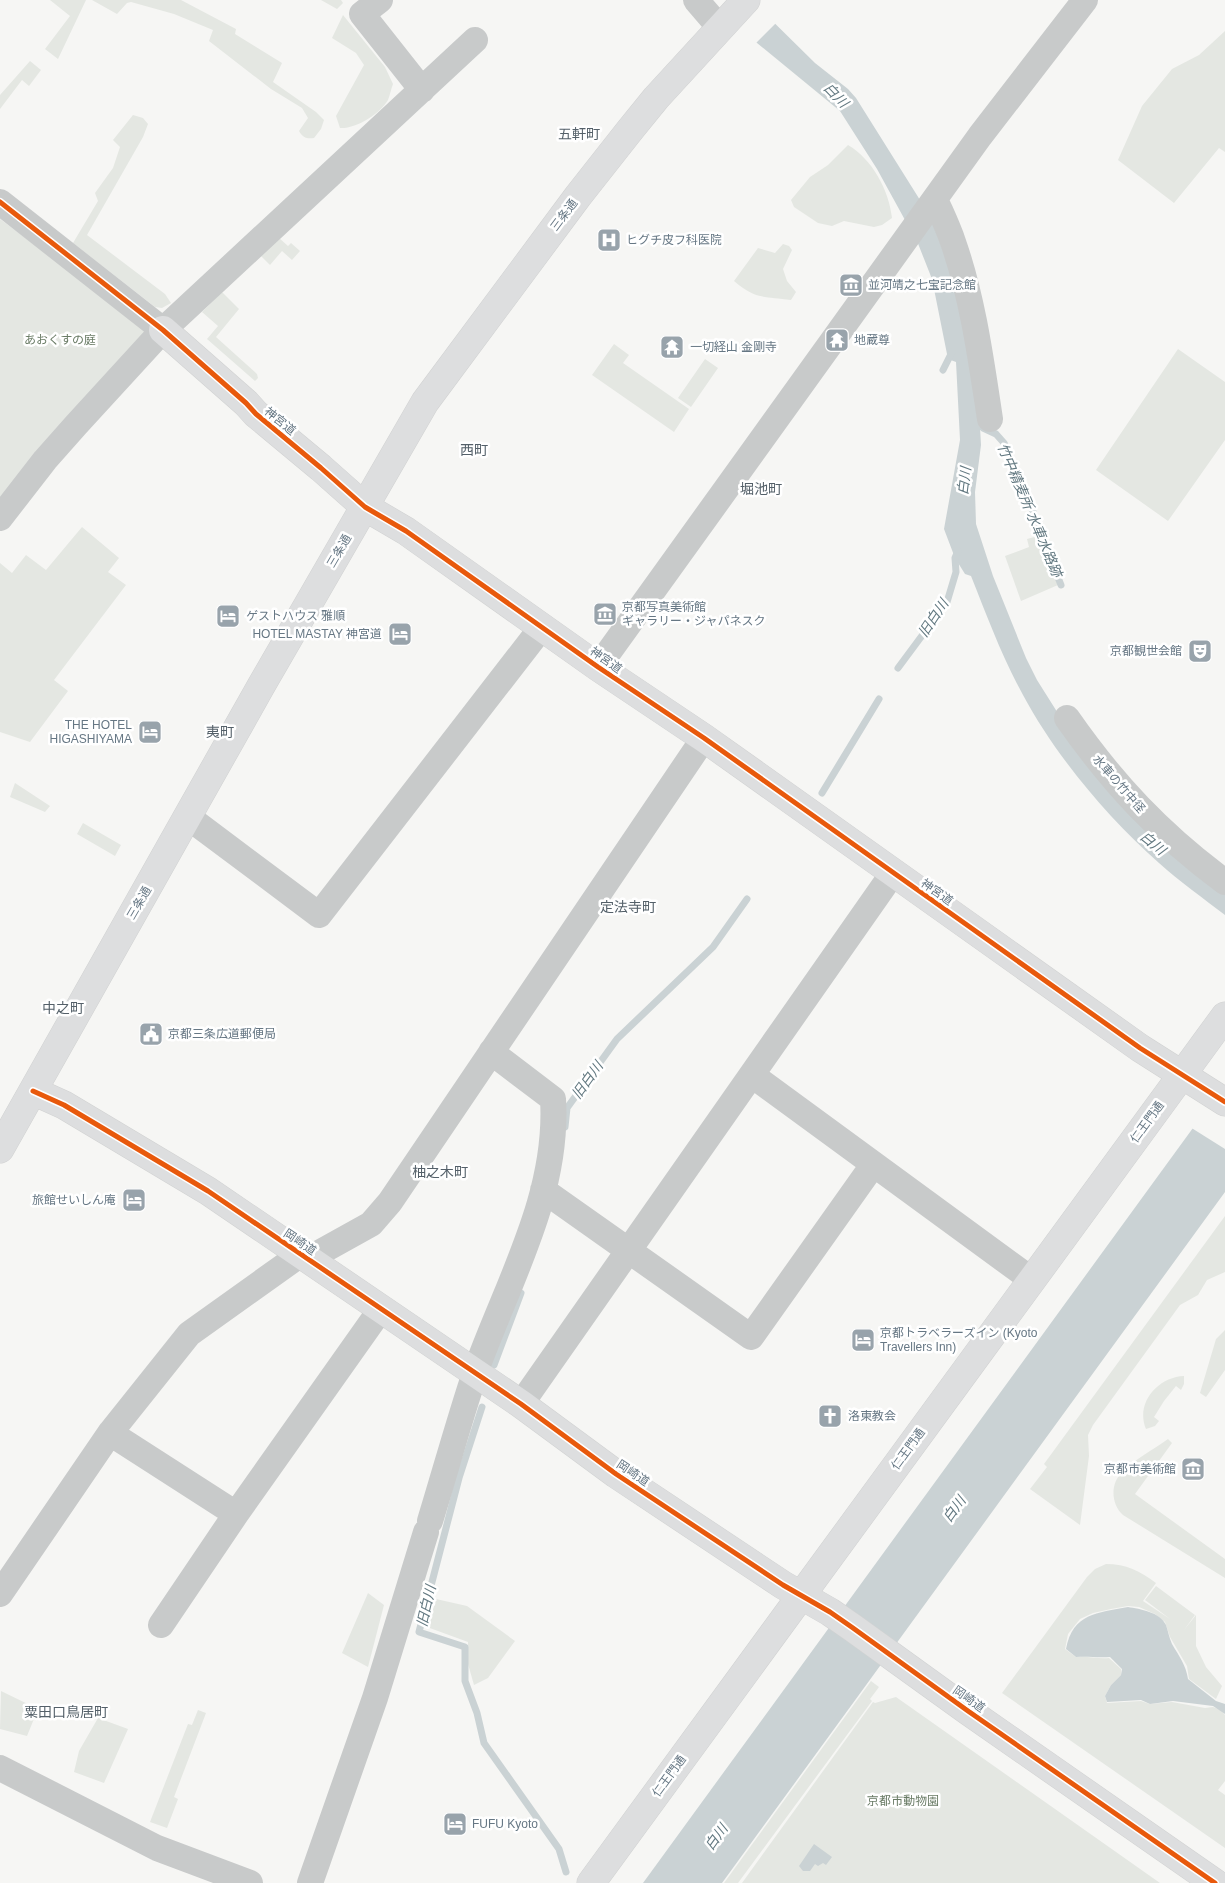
<svg xmlns="http://www.w3.org/2000/svg" width="1225" height="1883" font-family="Helvetica,'Noto Sans JP',sans-serif">
<style>
.green{fill:#e4e7e2}
.water{fill:#cad2d4}
.pier{fill:#f6f6f4}
.lines{fill:none;stroke-linecap:round;stroke-linejoin:round}
.stream{stroke:#cad2d4;stroke-width:7}
.secondary-casing{stroke:#d1d2d2;stroke-width:29}
.street{stroke:#c8caca;stroke-width:26}
.secondary{stroke:#dddedf;stroke-width:28}
.cycleway-casing{stroke:#fff;stroke-width:8}
.cycleway{stroke:#e8590c;stroke-width:5}
.labels{text-anchor:middle;stroke-width:5;stroke-linejoin:round;paint-order:stroke}
.street-label{font-size:12px;fill:#667784;stroke:#fff}
.poi-label{font-size:12px;fill:#667784;stroke:#fff;text-anchor:start}
.park-label{font-size:12px;fill:#697b65;stroke:#fff}
.water-label{font-size:14px;font-style:italic;fill:#627880;stroke:#fff}
.neighbourhood-label{font-size:14px;fill:#546069;stroke:#fff}
</style>
<rect width="100%" height="100%" fill="#f6f6f4"/>
<!-- green -->
<path class="green" d="M50 0H86L58 59 45 49 70 16Z
M92 0H181L236 29 235 34 282 63 273 82 316 112 324 120 321 129 314 138C307 139 303 138 299 131L308 118 302 108 271 89 209 41 213 30 174 14 131 2 127 3 117 14Z
M321 0H341L343 3 337 9Z
M343 15 385 67 393 84C391 89 390 95 388 100 380 114 356 129 340 128L336 116 364 65 356 53 332 38Z
M1225 31V152L1219 148 1174 203 1118 160 1142 106 1172 69 1199 55Z
M30 61 41 70 29 86 22 80 0 109V95Z
M133 115 143 118 148 124 143 137 87 235 165 294 171 303 162 308 155 307 73 243 98 201 95 193 113 168 120 147 113 140Z
M848 145C872 159 889 190 892 218L882 225 874 227 844 221 832 226 818 223 794 207 791 200 810 177 828 165Z
M0 219 151 332 0 506Z
M278 237 288 246 291 243 300 251 292 260 282 251 270 265 259 254Z
M783 244 789 246 792 250 783 269 787 281 796 292 791 300C764 296 756 300 734 281L758 248 775 253Z
M222 292 239 309 216 337 257 374 258 378 255 381 207 339 218 326 202 312Z
M614 344 629 355 623 363 689 409 674 432 592 375Z
M1178 349 1225 382V440L1168 521 1096 470Z
M705 359 718 368 691 407 678 398Z
M82 527 119 558 108 572 126 585 54 680 68 691 30 742 0 732V563L12 573 26 555 46 570Z
M1038 536 1058 585 1021 601 1005 556 1029 547 1027 539Z
M15 783 50 806 45 812 10 797Z
M83 823 121 845 115 856 77 834Z
M1225 1216V1272L1207 1280 1198 1295 1180 1305 1093 1425 1088 1435 1089 1456 1080 1525 1030 1489 1047 1467 1044 1464Z
M1225 1330V1370L1206 1397 1200 1393 1216 1339Z
M1184 1376V1384L1181 1390 1176 1386 1164 1401 1154 1417 1159 1421 1155 1426 1146 1429C1135 1403 1158 1377 1184 1376Z
M1168 1439 1172 1443 1135 1494 1225 1559V1578L1123 1515C1111 1504 1110 1484 1122 1472 1135 1459 1153 1450 1168 1439Z
M1106 1564C1126 1564 1140 1571 1156 1583L1143 1601 1170 1619 1145 1600 1156 1586 1195 1615 1184 1630 1196 1615V1646L1206 1667 1222 1686 1216 1699 1189 1679 1187 1666 1170 1637 1165 1622 1155 1614 1139 1607 1128 1606 1111 1609 1093 1613 1080 1619 1068 1634 1065 1649 1076 1657C1088 1656 1098 1659 1109 1658L1121 1669V1675L1111 1685 1105 1696 1107 1703 1141 1701 1150 1704 1172 1702 1205 1708 1213 1707 1221 1710 1225 1715V1781L1218 1790 1225 1795V1848L1002 1693 1087 1577 1095 1569Z
M368 1593 384 1605 368 1667 342 1653Z
M436 1599 467 1606 515 1641 488 1678 474 1685 468 1664V1642L427 1627Z
M871 1681 879 1687 870 1699 872 1701 738 1883H724Z
M1 1691 38 1709 27 1736 0 1729Z
M896 1697 1160 1883H742L873 1702 875 1703Z
M198 1710 206 1713 174 1797 178 1799 167 1828 150 1822 188 1724 192 1725Z
M98 1718 128 1729 104 1783 74 1772 79 1751Z"/>
<!-- water -->
<path class="water" d="M712 0H751L815 63 848 89 856 98 920 200 905 220 877 169 840 111 757 43Z
M929 216C960 282 968 357 980 427L981 445 975 492 976 524 993 576 1026 658 1037 680 1083 753 1225 891V915C1203 898 1180 882 1159 863 1108 818 1055 755 1023 695 1002 657 987 616 971 576L965 574 955 558 944 529 960 440 956 362 948 359 932 279 915 236Z
M1225 1084V1192L722 1883H643Z
M1128 1607C1140 1609 1160 1612 1166 1625 1168 1631 1169 1637 1172 1644 1179 1656 1186 1665 1188 1679L1216 1701 1225 1704V1714L1213 1706 1173 1701 1150 1704 1141 1700 1107 1702 1105 1696 1111 1685 1121 1675 1122 1669 1110 1657C1098 1658 1088 1656 1076 1657L1066 1649C1073 1613 1097 1613 1128 1607Z
M814 1844 832 1857 826 1865 823 1863 818 1866 815 1864 810 1871H803L799 1866Z"/>
<!-- pier -->
<path class="pier" d="M710 0H755L777 22 755 44Z
M1225 1082V1149L1190 1127Z"/>
<g class="lines">
<!-- stream -->
<path class="stream" d="M943 370 952 352
M983 428 996 434 1004 443 1025 489 1043 540 1061 585
M898 668 947 602 956 572 955 558 958 551
M822 793 879 699
M565 1127 567 1108 617 1039 713 947 747 899
M494 1365 521 1293
M482 1407 459 1478 419 1632 465 1647V1681L477 1713 484 1743 559 1849 566 1872"/>
<!-- secondary casing -->
<g class="secondary-casing">
<path id="secondary" d="M163 330 246 403 256 414 321 468 365 507 406 531 598 667 704 738 1140 1048 1225 1102
M33 1091 64 1105 208 1191 521 1404 616 1474 783 1585 830 1612 853 1628 968 1711 1215 1883
M0 1149 261 686 425 402 578 196 630 130 656 98 746 0
M591 1883 1225 1016"/>
</g>
<!-- street -->
<path class="street" d="M380 0 362 14 422 90
M696 0 720 28
M935 199C941 213 948 227 953 242 973 299 981 360 990 419
M0 202 163 330
M0 518 45 460 76 425 163 330 475 40
M598 667 980 136 1085 0
M1067 718C1113 784 1160 834 1225 882
M188 817 319 915 542 627
M752 1075 1032 1280
M543 1190 751 1337 873 1165
M308 1259 371 1224 390 1202 704 738
M521 1404 893 873
M110 1433 236 1514
M430 1521C445 1472 459 1421 475 1373 507 1283 559 1196 553 1099L491 1052
M0 1594 110 1433 189 1334 301 1254
M161 1625 236 1514 381 1309
M0 1768 157 1848 250 1883
M310 1883 375 1698 426 1532"/>
<!-- secondary -->
<use href="#secondary" class="secondary"/>
<!-- cycleway casing -->
<g class="cycleway-casing">
<path id="cycleway" d="M0 202 163 330 246 403 256 414 321 468 365 507 406 531 598 667 704 738 1140 1048 1225 1102
M33 1091 64 1105 208 1191 521 1404 616 1474 783 1585 830 1612 853 1628 968 1711 1215 1883"/>
</g>
<!-- cycleway -->
<use href="#cycleway" class="cycleway"/>
</g>
<!-- icons -->
<defs>
<g id="hospital-square" transform="scale(1.25)"><rect x="-9" y="-9" width="18" height="18" rx="4" fill="#98a3ab" stroke="#fff"/><path d="M-5-5h3v3.5h4V-5h3V5h-3V1.5h-4V5h-3Z" fill="#fff"/></g>
<g id="museum-square" transform="scale(1.25)"><rect x="-9" y="-9" width="18" height="18" rx="4" fill="#98a3ab" stroke="#fff"/><path d="M0-6L6-3V-2H-6V-3ZM-5-1h2V3h-2ZM-1-1h2V3h-2ZM3-1h2V3H3ZM-6 4H6V6H-6Z" fill="#fff"/></g>
<g id="temple-square" transform="scale(1.25)"><rect x="-9" y="-9" width="18" height="18" rx="4" fill="#98a3ab" stroke="#fff"/><path d="M0-6L5-2H3V0L6.5 2.5H4V6H1.5V3h-3V6H-4V2.5H-6.5L-3 0V-2H-5Z" fill="#fff"/></g>
<g id="hotel-square" transform="scale(1.25)"><rect x="-9" y="-9" width="18" height="18" rx="4" fill="#98a3ab" stroke="#fff"/><path d="M-6-4.5h1.5V1H6V5H4.5V3h-9V5H-6ZM-4 0a1.8 1.8 0 1 1 3.6 0ZM.5 0V-2.5h3Q6-2.5 6 0Z" fill="#fff"/></g>
<g id="theatre-square" transform="scale(1.25)"><rect x="-9" y="-9" width="18" height="18" rx="4" fill="#98a3ab" stroke="#fff"/><path d="M-5-5.5Q0-4 5-5.5V0Q5 5 0 6Q-5 5-5 0ZM-3.3-2.5H-1v1.5H-3.3ZM1-2.5H3.3v1.5H1ZM-2.8 1Q0 5.5 2.8 1Z" fill="#fff"/></g>
<g id="civic-square" transform="scale(1.25)"><rect x="-9" y="-9" width="18" height="18" rx="4" fill="#98a3ab" stroke="#fff"/><path d="M-.6-6.5H3V-4.5H.6V-3L4-1V1h2V6H-6V1h2V-1L-.6-3ZM-1.2 2.5V6h2.4V2.5Z" fill="#fff"/></g>
<g id="church-square" transform="scale(1.25)"><rect x="-9" y="-9" width="18" height="18" rx="4" fill="#98a3ab" stroke="#fff"/><path d="M-1.2-6h2.4v3.5h3.3v2.4h-3.3V6h-2.4V-.1h-3.3v-2.4h3.3Z" fill="#fff"/></g>
</defs>
<g fill-rule="evenodd">
<use href="#hospital-square" x="609" y="240"/>
<use href="#museum-square" x="851" y="285"/>
<use href="#temple-square" x="837" y="340"/>
<use href="#temple-square" x="672" y="347"/>
<use href="#museum-square" x="605" y="614"/>
<use href="#hotel-square" x="228" y="616"/>
<use href="#hotel-square" x="400" y="634"/>
<use href="#theatre-square" x="1200" y="651"/>
<use href="#hotel-square" x="150" y="732"/>
<use href="#civic-square" x="151" y="1034"/>
<use href="#hotel-square" x="134" y="1200"/>
<use href="#hotel-square" x="863" y="1340"/>
<use href="#church-square" x="830" y="1416"/>
<use href="#museum-square" x="1193" y="1469"/>
<use href="#hotel-square" x="455" y="1824"/>
</g>
<g class="labels">
<!-- street labels -->
<g class="street-label">
<text transform="translate(564 215) rotate(-53)" y="4">三条通</text>
<text transform="translate(280 421) rotate(39)" y="4">神宮道</text>
<text transform="translate(339 551) rotate(-60)" y="4">三条通</text>
<text transform="translate(606 660) rotate(35)" y="4">神宮道</text>
<text transform="translate(1119 784) rotate(49)" y="4">水車の竹中径</text>
<text transform="translate(937 892) rotate(35)" y="4">神宮道</text>
<text transform="translate(139 903) rotate(-60)" y="4">三条通</text>
<text transform="translate(1147 1122) rotate(-54)" y="4">仁王門通</text>
<text transform="translate(300 1242) rotate(34)" y="4">岡崎道</text>
<text transform="translate(908 1449) rotate(-54)" y="4">仁王門通</text>
<text transform="translate(633 1473) rotate(34)" y="4">岡崎道</text>
<text transform="translate(969 1699) rotate(35)" y="4">岡崎道</text>
<text transform="translate(669 1776) rotate(-54)" y="4">仁王門通</text>
</g>
<!-- poi labels -->
<g class="poi-label">
<text x="626" y="244">ヒグチ皮フ科医院</text>
<text x="868" y="289">並河靖之七宝記念館</text>
<text x="854" y="344">地蔵尊</text>
<text x="690" y="351">一切経山 金剛寺</text>
<text x="622" y="611">京都写真美術館<tspan x="622" dy="14">ギャラリー・ジャパネスク</tspan></text>
<text x="246" y="620">ゲストハウス 雅順</text>
<text x="382" y="638" text-anchor="end">HOTEL MASTAY 神宮道</text>
<text x="1182" y="655" text-anchor="end">京都観世会館</text>
<text x="132" y="729" text-anchor="end">THE HOTEL<tspan x="132" dy="14">HIGASHIYAMA</tspan></text>
<text x="168" y="1038">京都三条広道郵便局</text>
<text x="116" y="1204" text-anchor="end">旅館せいしん庵</text>
<text x="880" y="1337">京都トラベラーズイン (Kyoto<tspan x="880" dy="14">Travellers Inn)</tspan></text>
<text x="848" y="1420">洛東教会</text>
<text x="1176" y="1473" text-anchor="end">京都市美術館</text>
<text x="472" y="1828">FUFU Kyoto</text>
</g>
<!-- park labels -->
<g class="park-label">
<text x="60" y="344">あおくすの庭</text>
<text x="903" y="1805">京都市動物園</text>
</g>
<!-- water labels -->
<g class="water-label">
<text transform="translate(836 95) rotate(46)" y="5">白川</text>
<text transform="translate(964 481) rotate(-83)" y="5">白川</text>
<text transform="translate(1030 510) rotate(67)" y="5">竹中精麦所 水車水路跡</text>
<text transform="translate(933 618) rotate(-56)" y="5">旧白川</text>
<text transform="translate(1153 843) rotate(39)" y="5">白川</text>
<text transform="translate(587 1080) rotate(-54)" y="5">旧白川</text>
<text transform="translate(954 1509) rotate(-54)" y="5">白川</text>
<text transform="translate(426 1606) rotate(-77)" y="5">旧白川</text>
<text transform="translate(716 1837) rotate(-54)" y="5">白川</text>
</g>
<!-- neighbourhood labels -->
<g class="neighbourhood-label">
<text x="579" y="139">五軒町</text>
<text x="474" y="455">西町</text>
<text x="761" y="494">堀池町</text>
<text x="220" y="737">夷町</text>
<text x="628" y="912">定法寺町</text>
<text x="63" y="1013">中之町</text>
<text x="440" y="1177">柚之木町</text>
<text x="66" y="1717">粟田口鳥居町</text>
</g>
</g>
</svg>
